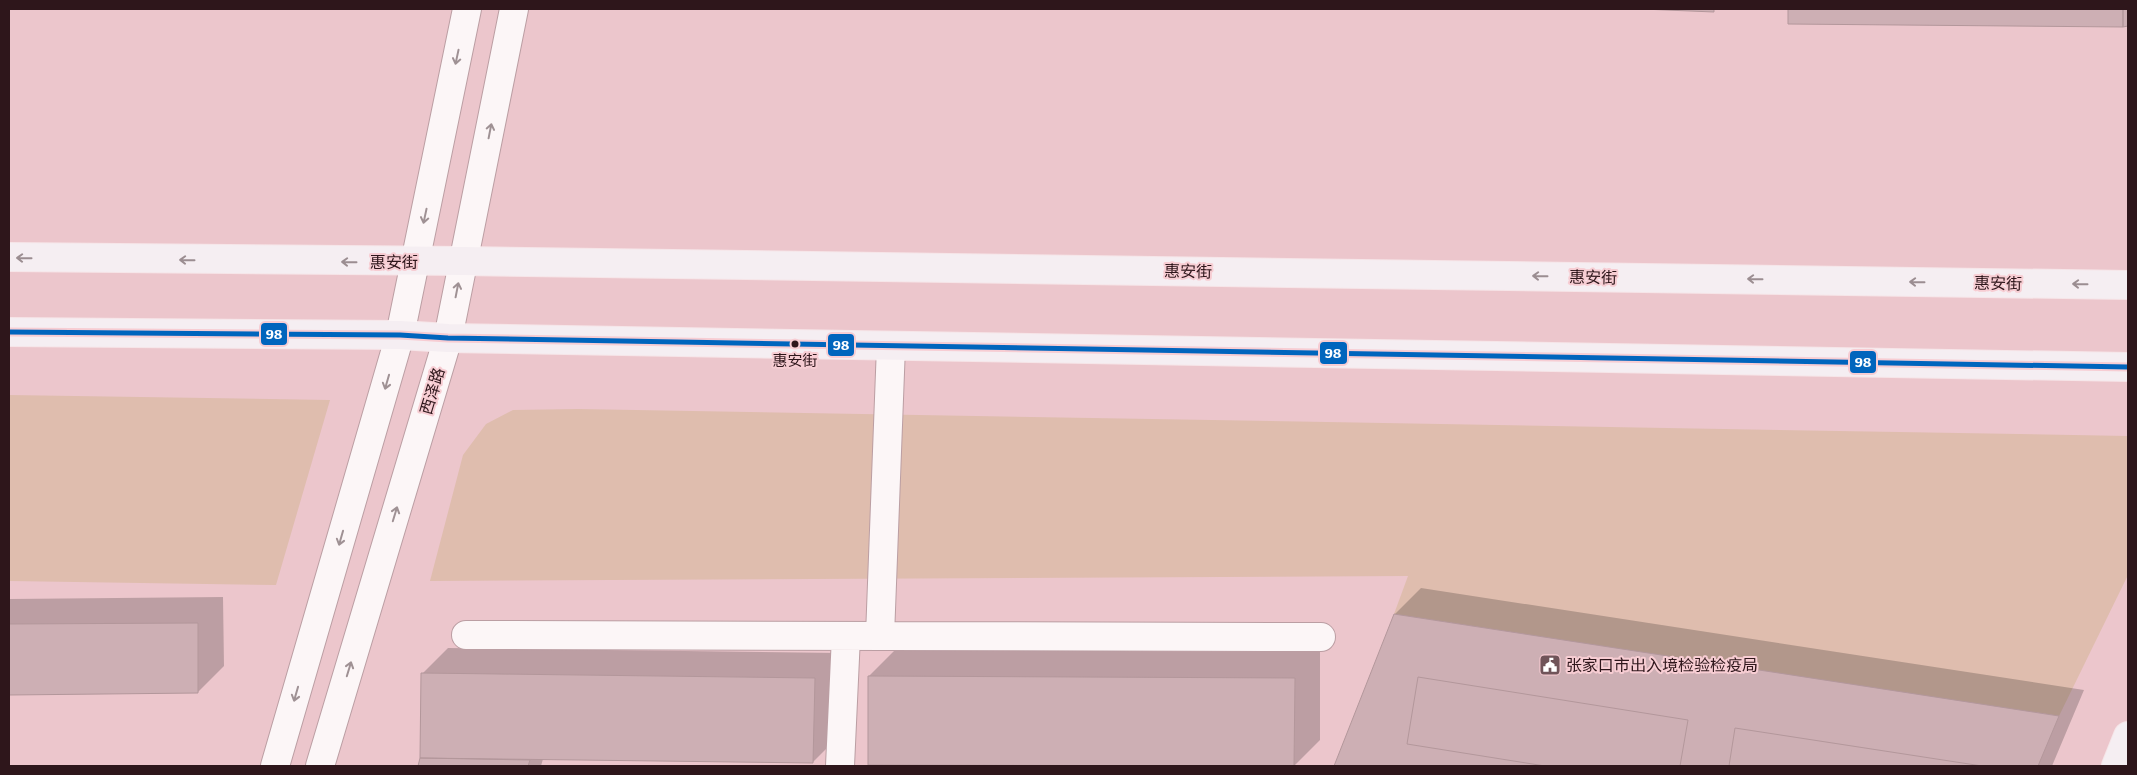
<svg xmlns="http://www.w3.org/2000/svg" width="2137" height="775" font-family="Literata,'Noto Sans SC',serif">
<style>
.green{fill:#dfbdae}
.shadow{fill:#0003}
.building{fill:#cdafb4;stroke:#b3979b}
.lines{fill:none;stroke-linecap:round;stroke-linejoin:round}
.minor-casing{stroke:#bb9ea3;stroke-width:30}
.secondary-casing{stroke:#bb9ea3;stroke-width:30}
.primary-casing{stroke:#f6e5e8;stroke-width:30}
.minor{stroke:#fcf6f7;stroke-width:28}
.secondary{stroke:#fcf6f7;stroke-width:28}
.primary{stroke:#f5eef2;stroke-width:28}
.bus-1-casing{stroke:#f7cdd3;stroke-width:9}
.bus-1{stroke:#0065bd;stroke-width:5}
.oneway{stroke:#9f9194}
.oneway2{stroke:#9b8d91}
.bus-dot{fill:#2e161b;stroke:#f7cdd3;stroke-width:2}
.labels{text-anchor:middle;stroke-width:4;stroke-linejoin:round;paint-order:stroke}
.bus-label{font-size:15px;fill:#2e161b;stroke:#f7cdd3}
.street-label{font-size:16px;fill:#2e161b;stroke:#f7cdd3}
.poi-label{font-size:16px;fill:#2e161b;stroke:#f7cdd3;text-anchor:start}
.line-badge{stroke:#f7cdd3;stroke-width:2}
.badge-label{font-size:14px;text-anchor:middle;font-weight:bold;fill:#fff}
</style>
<rect width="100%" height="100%" fill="#ecc6cc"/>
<!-- green -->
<path class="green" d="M9 395 330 400 276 585 9 581Z
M578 409 2128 436V575L2059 716 1394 614 1408 576 430 581 463 455 486 424 513 410Z"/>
<!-- shadow -->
<path class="shadow" d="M1789 9H2128V25L1789 23Z
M1421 588 2084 690 2052 766H1335L1395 614Z
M223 597 224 666 198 692 9 694V599Z
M448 648 840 653 839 736 813 762 543 759 541 766H419L421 759 422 674Z
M895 650 1320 652V740L1294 766 869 676Z"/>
<!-- building -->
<path class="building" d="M1642 9H1714V12Z
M1788 9H2123V27L1788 24Z
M2123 9H2128V26L2123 27Z
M1394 614 2059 716 2038 766H1334Z
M198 623V693L9 695V624Z
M421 673 815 678 813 763 420 758Z
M868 676 1295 678 1294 766 868 765Z
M1418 677 1688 720 1680 766H1545L1407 744Z
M1735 728 1982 766H1729Z
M420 758 530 760 528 766H418Z"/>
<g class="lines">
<!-- minor casing -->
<g class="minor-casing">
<path id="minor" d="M466 635 1321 637
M880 636 891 346
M840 766 846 636"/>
</g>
<!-- secondary casing -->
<g class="secondary-casing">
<path id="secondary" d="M275 766 400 335 467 9
M320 766 448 338 514 9"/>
</g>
<!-- primary casing -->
<g class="primary-casing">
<path id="primary" d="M9 257 463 261 2128 285
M9 332 400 335 448 338 2128 367
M2116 766 2128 736"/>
</g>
<!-- minor -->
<use href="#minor" class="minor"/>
<!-- secondary -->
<use href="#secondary" class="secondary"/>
<!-- primary -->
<use href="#primary" class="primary"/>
<!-- bus-1 casing -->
<g class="bus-1-casing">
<path id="bus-1" d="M9 332 400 335 448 338 2128 367"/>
</g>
<!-- bus-1 -->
<use href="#bus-1" class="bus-1"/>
</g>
<!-- one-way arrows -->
<defs><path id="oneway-shaft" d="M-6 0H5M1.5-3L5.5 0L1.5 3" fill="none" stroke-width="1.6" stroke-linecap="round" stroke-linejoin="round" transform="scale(1.25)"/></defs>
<g class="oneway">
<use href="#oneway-shaft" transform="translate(457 57) rotate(102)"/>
<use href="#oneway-shaft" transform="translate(490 131) rotate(-79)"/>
<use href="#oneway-shaft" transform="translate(425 216) rotate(102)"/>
<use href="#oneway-shaft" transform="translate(457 290) rotate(-79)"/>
<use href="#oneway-shaft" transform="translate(387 382) rotate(106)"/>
<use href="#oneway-shaft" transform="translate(395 514) rotate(-73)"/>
<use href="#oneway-shaft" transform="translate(341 538) rotate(106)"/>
<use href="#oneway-shaft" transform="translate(349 669) rotate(-73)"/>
<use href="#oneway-shaft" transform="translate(296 694) rotate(106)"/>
</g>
<g class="oneway2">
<use href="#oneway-shaft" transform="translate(24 258) rotate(-179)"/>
<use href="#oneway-shaft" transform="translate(187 260) rotate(-179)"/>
<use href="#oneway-shaft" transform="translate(349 262) rotate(-179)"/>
<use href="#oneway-shaft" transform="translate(1540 276) rotate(-179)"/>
<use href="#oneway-shaft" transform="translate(1755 279) rotate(-179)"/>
<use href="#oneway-shaft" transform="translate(1917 282) rotate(-179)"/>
<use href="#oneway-shaft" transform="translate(2080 284) rotate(-179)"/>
</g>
<!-- icons -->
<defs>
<g id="civic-square" transform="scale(1.125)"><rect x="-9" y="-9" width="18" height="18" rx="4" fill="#705459" stroke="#f7cdd3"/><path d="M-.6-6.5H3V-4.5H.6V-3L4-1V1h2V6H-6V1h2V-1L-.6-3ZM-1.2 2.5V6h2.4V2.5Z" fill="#fff"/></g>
</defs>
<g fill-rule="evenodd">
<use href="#civic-square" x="1550" y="665"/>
</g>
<!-- markers -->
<circle class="bus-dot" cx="795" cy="344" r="4.5"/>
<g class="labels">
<!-- bus labels -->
<g class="bus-label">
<text x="795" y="366">惠安街</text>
</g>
<!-- street labels -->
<g class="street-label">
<text x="394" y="268">惠安街</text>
<text transform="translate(1188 271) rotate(1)" y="6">惠安街</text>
<text transform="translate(1593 277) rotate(1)" y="6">惠安街</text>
<text transform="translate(1998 283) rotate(1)" y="6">惠安街</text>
<text transform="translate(432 391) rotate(-73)" y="6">西泽路</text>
</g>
<!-- poi labels -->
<g class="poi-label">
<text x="1566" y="671">张家口市出入境检验检疫局</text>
</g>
</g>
<g class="line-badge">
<rect x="260" y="322" width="28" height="24" rx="5" fill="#0065bd"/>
<rect x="827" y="333" width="28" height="24" rx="5" fill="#0065bd"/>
<rect x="1319" y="341" width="29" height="24" rx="5" fill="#0065bd"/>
<rect x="1849" y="350" width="28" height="24" rx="5" fill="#0065bd"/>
</g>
<g class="badge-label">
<text x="274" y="339">98</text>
<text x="841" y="350">98</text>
<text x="1333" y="358">98</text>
<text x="1863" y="367">98</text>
</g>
<!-- border -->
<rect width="2137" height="775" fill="none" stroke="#2e161b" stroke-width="20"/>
</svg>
